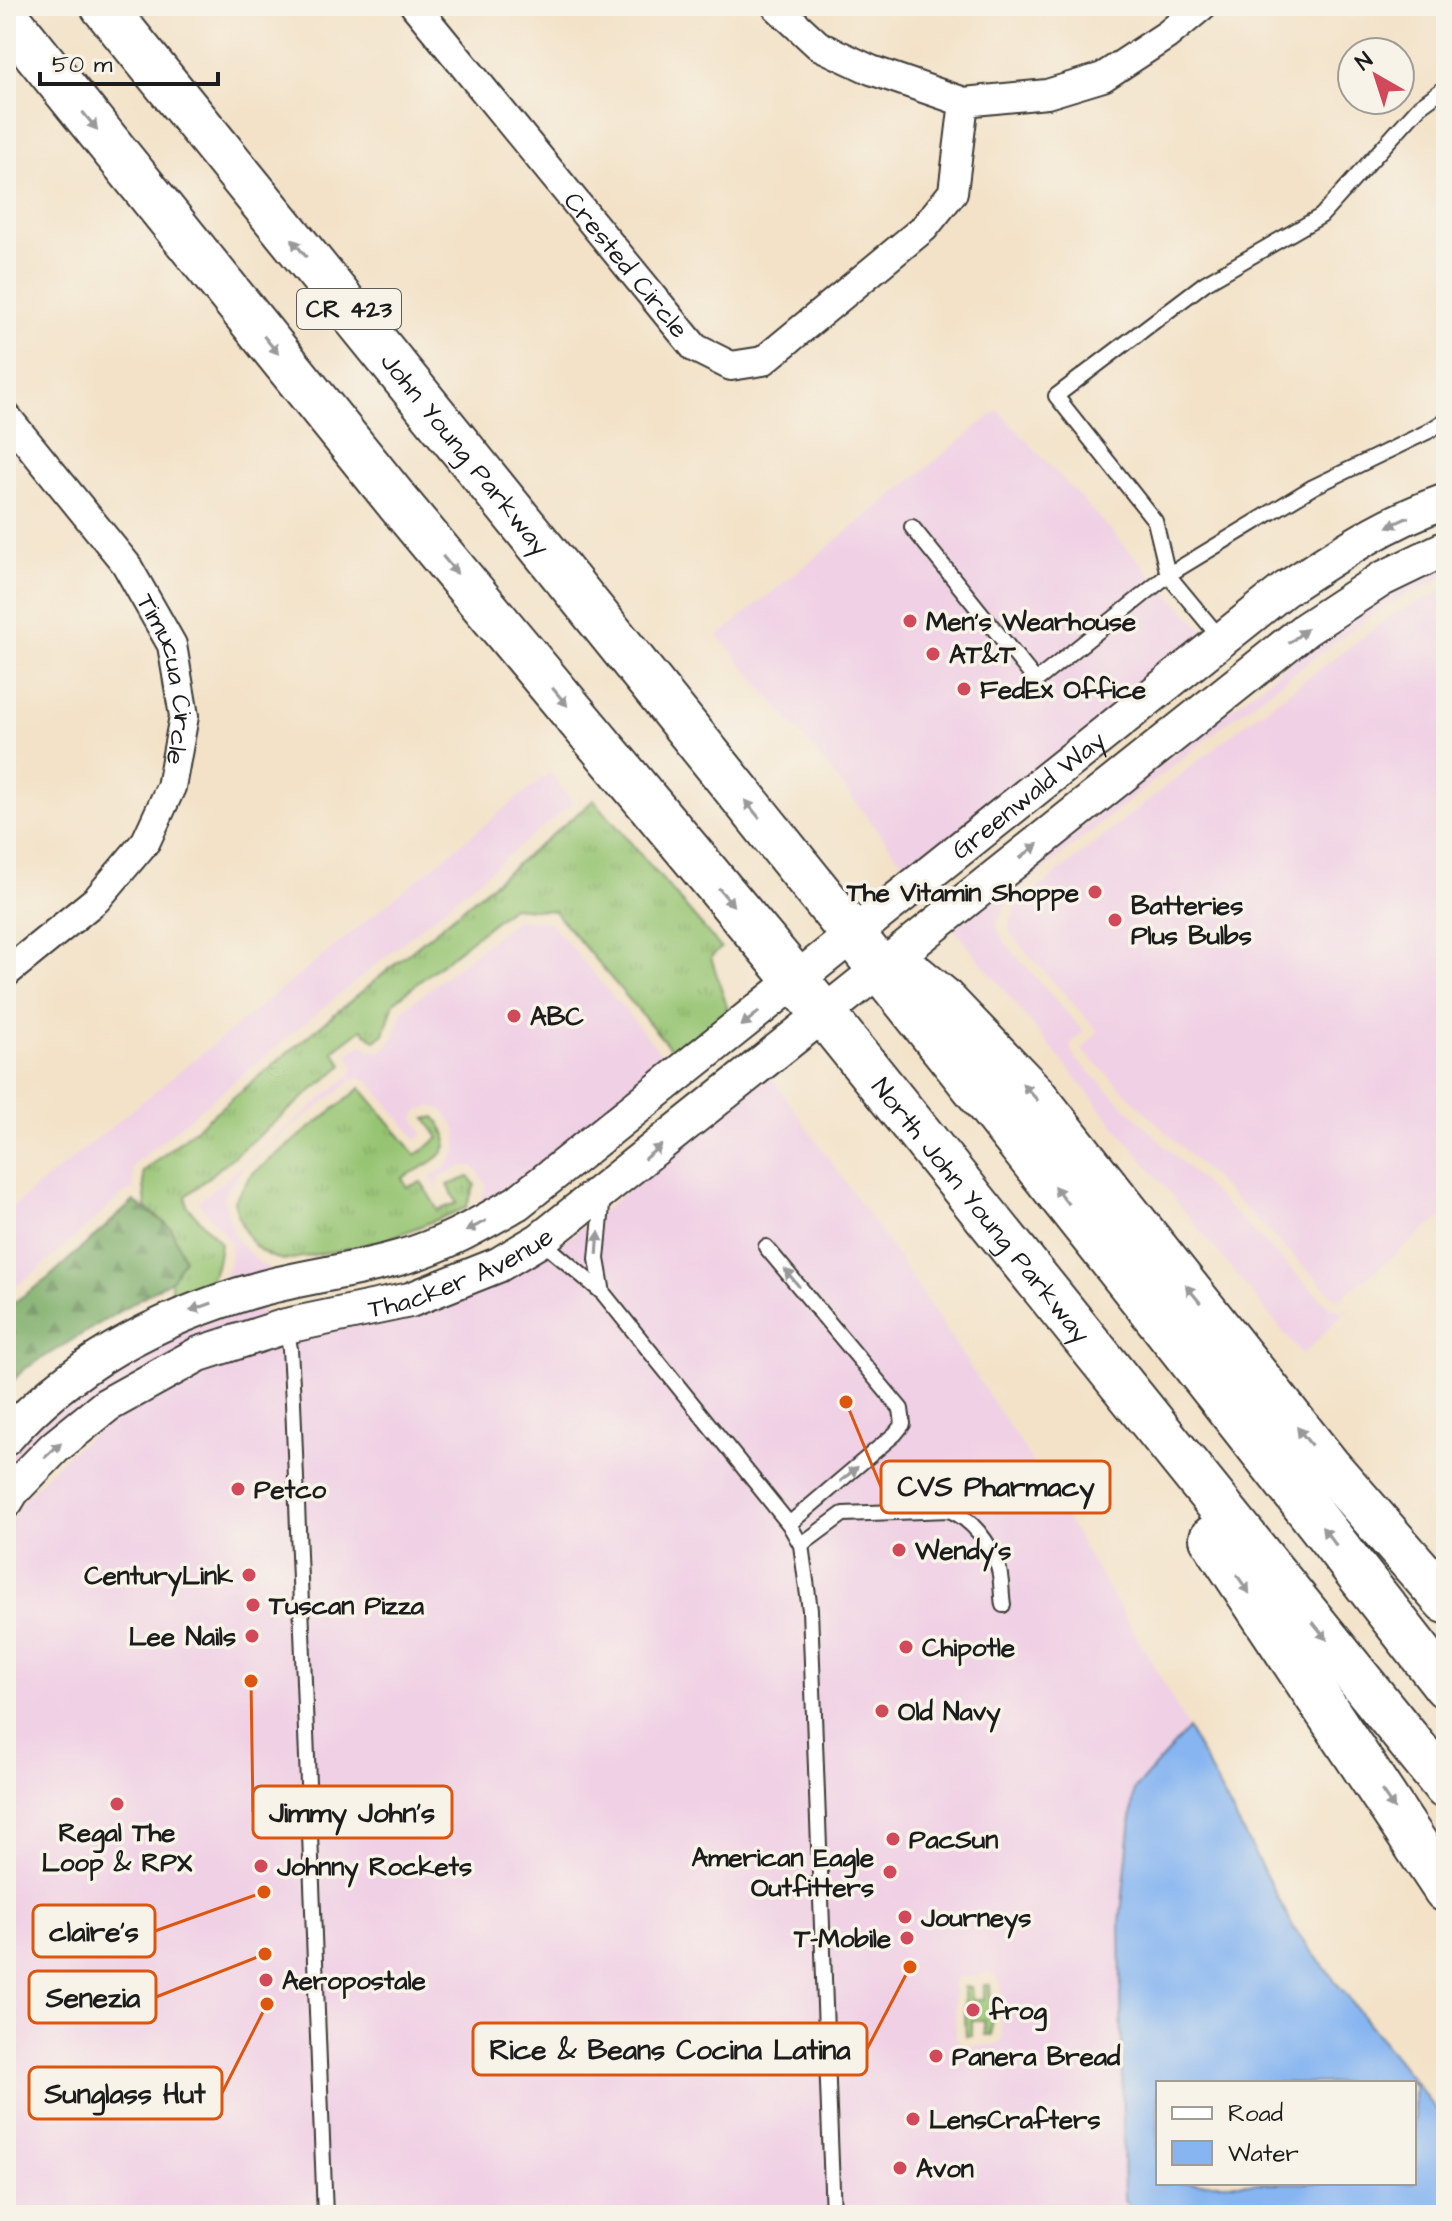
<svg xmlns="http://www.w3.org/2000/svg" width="1452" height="2221" font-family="'Architects Daughter',sans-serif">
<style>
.built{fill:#f0d0e5;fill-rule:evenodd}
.grass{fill:url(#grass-tufts);stroke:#597047;stroke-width:2}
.forest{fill:url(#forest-firs);stroke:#4a6340;stroke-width:2}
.water{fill:#86b5f1;stroke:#516886;stroke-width:2;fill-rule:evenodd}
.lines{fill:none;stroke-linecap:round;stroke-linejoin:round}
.service-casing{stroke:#3c3a36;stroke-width:18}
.minor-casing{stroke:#3c3a36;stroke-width:32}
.tertiary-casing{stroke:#3c3a36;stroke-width:38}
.trunk-casing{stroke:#3c3a36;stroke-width:48}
.service{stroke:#fff;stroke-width:14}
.minor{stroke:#fff;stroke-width:28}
.tertiary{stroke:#fff;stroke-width:34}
.trunk{stroke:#fff;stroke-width:44}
.oneway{fill:#999}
.poi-dot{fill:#d1495b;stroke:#f7f3e8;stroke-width:3}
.labels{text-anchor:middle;stroke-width:7;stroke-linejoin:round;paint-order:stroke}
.shield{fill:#f7f3e8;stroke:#5e5c59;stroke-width:2}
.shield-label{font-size:24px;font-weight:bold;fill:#1c1c1c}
.street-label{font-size:26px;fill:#1c1c1c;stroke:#f7f3e8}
.poi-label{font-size:26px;font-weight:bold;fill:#1c1c1c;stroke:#f7f3e8;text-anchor:start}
.leader{fill:none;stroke:#de560d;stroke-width:3}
.callout-dot{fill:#de560d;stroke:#f7f3e8;stroke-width:3}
.callout{fill:#f7f3e8;stroke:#de560d;stroke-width:3}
.callout-label{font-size:28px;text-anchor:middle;font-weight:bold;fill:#1c1c1c}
</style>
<defs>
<pattern id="grass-tufts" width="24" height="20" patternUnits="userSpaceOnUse" patternTransform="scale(2)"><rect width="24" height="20" fill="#96c472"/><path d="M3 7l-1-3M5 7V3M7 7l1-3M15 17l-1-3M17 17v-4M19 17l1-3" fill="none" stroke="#81a862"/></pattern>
<pattern id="forest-firs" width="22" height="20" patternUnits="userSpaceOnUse" patternTransform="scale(2)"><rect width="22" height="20" fill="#78aa64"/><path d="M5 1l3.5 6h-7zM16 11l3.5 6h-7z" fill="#628a52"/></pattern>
</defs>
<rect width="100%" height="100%" fill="#f7f3e8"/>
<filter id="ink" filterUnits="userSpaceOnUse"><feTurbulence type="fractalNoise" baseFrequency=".0125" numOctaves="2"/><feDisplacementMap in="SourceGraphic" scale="16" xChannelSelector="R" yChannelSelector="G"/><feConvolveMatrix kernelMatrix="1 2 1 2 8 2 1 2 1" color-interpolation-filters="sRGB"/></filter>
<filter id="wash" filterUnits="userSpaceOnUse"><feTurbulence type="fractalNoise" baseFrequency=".006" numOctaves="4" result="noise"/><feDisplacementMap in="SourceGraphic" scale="32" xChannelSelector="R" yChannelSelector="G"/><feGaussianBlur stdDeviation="1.8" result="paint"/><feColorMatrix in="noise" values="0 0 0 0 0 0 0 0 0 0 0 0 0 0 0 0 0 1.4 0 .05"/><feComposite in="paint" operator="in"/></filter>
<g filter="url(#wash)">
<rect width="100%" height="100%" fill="#f3e2c8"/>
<!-- built -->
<path class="built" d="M998 410 1207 634 910 872 823 761 718 636Z
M1446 563V576L1383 607 1225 724 1010 896 998 921V930L1006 944 1083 1031 1071 1044V1051L1075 1058 1331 1308 1343 1311 1353 1304 1302 1355 954 929 1352 613Z
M1446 589V1214L1338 1300 1082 1050 1098 1031 1013 937 1008 927 1017 905 1233 733 1391 616Z
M550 772 572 803 135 1163 132 1169 134 1190 126 1192 39 1269 6 1294V1212Z
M517 919 550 922 671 1065 543 1167 477 1210 486 1186 478 1171 472 1166H464L440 1176 437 1186 441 1196 430 1177 446 1167 457 1150V1130L443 1110 431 1106 416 1112 415 1119 423 1134 417 1140 369 1081 360 1077 354 1079 245 1164 223 1197 235 1238 261 1264 271 1269 219 1287 229 1266 231 1242 198 1202 351 1074 354 1066 348 1055 362 1044 370 1051H382L394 1038 403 1010Z
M770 1075 900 1260 1037 1469 1159 1674 1188 1729 1134 1790 1120 1923 1124 2200 1138 2215H6V1528L23 1500 64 1457 115 1417 205 1366 557 1248ZM982 1974H992L999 1979 1001 1986 1002 2039 996 2045 964 2046 956 2038 954 1983 959 1977H975Z
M257 1304 266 1318 6 1478V1459L25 1437 78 1388 139 1349Z"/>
<!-- grass -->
<path class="grass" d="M594 800 721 948 711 957 728 1010 677 1056 554 911 512 907 394 1002 384 1034 375 1041 362 1029 333 1051 343 1065 186 1196 187 1206 220 1242C216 1279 210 1292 171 1292V1280L184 1259 171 1228 146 1207 143 1172Z
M361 1088 416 1155 439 1138 426 1119 435 1117C466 1153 428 1163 402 1178L407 1187 421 1182 438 1210 457 1203 448 1185 469 1177 475 1185 466 1208 388 1239 358 1247 286 1260C253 1257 241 1229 234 1201L252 1174Z
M984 1985H990L992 2035H985L984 2021H972V2035L966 2036 964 1987H971L972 2000 984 1999Z"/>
<!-- forest -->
<path class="forest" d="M134 1201 171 1228 184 1259 171 1280 23 1370 6 1389V1308L47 1279Z"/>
<!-- water -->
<path class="water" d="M1188 1729 1295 1930 1446 2122V2215H1138L1124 2200 1120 1923 1134 1790ZM1158 2083H1414V2183H1158Z"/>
</g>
<g filter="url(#ink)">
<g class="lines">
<!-- service casing -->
<g class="service-casing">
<path id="service" d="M912 527 1036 681 1168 575 1313 487 1427 432 1446 420
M1221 639 1168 575 1155 521 1056 396 1205 283 1321 216 1420 106 1446 87
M603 1195 597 1259 603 1293
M540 1240 603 1293 789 1524 801 1545 810 1610 833 2215
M766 1247 901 1409 903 1424 895 1434 789 1524
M286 1327 290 1349 293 1402 325 2215
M801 1545 843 1514 949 1510C972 1519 989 1542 998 1566 1002 1578 1001 1593 1003 1605"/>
</g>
<!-- minor casing -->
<g class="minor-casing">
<g id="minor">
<path id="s1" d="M415 6 695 348 731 366 763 361 924 228 953 192 964 102"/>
<path d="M776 6 818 45 871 70 964 102 1047 94 1103 77 1167 35 1202 6"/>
<path id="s2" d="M6 416 126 564 172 645 184 716 171 787 146 841 97 899 6 973"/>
</g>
</g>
<!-- tertiary casing -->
<g class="tertiary-casing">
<g id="tertiary">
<path id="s3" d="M6 1438C73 1361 163 1316 259 1289 306 1276 355 1271 402 1257 443 1246 480 1224 517 1203L1284 590C1335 556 1388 521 1446 501"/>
<path id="s4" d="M6 1501 12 1491 55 1447 107 1405 199 1354 286 1326 410 1300 498 1265 540 1240 1306 629 1382 579 1446 548"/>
</g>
</g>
<!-- trunk casing -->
<g class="trunk-casing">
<g id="trunk">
<path id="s5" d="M103 6C555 563 1006 1120 1446 1686"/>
<path id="s6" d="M6 16 400 505 797 981 1446 1787"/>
<path d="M912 974 941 998 1032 1093 1328 1466 1446 1601"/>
<path d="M1212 1538 1446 1890"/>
</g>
</g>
<!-- service -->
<use href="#service" class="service"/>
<!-- minor -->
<use href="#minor" class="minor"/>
<!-- tertiary -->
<use href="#tertiary" class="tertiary"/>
<!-- trunk -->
<use href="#trunk" class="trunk"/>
</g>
<!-- one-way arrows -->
<defs><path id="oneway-solid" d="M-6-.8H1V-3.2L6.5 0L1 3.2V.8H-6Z" transform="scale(2)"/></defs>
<g class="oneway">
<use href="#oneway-solid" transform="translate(90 121) rotate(51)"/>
<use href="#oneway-solid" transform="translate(299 248) rotate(-129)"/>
<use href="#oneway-solid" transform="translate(271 345) rotate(51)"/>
<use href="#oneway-solid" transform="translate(1398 522) rotate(155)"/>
<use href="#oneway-solid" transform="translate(450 565) rotate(50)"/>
<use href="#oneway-solid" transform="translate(1298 636) rotate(-38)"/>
<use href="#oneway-solid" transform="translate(560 697) rotate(50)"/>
<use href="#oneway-solid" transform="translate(752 809) rotate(-129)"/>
<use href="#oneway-solid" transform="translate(1029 851) rotate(-39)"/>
<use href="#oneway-solid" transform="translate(726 897) rotate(50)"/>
<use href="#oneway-solid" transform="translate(750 1019) rotate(141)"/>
<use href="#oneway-solid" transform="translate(1030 1092) rotate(-132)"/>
<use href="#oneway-solid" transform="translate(653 1152) rotate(-39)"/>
<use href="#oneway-solid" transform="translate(1061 1195) rotate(-128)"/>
<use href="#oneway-solid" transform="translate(476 1226) rotate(152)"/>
<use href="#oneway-solid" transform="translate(598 1243) rotate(-86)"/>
<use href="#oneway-solid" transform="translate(792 1278) rotate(-130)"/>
<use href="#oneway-solid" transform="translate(1193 1294) rotate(-129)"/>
<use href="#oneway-solid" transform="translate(201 1307) rotate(161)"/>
<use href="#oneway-solid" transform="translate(1304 1436) rotate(-128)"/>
<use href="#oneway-solid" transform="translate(53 1450) rotate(-43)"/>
<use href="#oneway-solid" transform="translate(849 1474) rotate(-40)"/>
<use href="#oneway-solid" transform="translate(1329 1536) rotate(-128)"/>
<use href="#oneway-solid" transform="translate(1243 1584) rotate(56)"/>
<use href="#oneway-solid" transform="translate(1320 1631) rotate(51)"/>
<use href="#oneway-solid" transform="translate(1388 1800) rotate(56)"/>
</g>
</g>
<!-- markers -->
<g class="poi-dot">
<circle cx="910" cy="621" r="8"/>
<circle cx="933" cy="654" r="8"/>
<circle cx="964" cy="689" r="8"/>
<circle cx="1095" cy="892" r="8"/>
<circle cx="1115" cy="920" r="8"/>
<circle cx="514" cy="1016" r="8"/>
<circle cx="238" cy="1489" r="8"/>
<circle cx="899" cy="1550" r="8"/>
<circle cx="249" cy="1575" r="8"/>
<circle cx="253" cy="1605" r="8"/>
<circle cx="252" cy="1636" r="8"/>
<circle cx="906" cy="1647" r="8"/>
<circle cx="882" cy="1711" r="8"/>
<circle cx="117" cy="1804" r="8"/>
<circle cx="893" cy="1839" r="8"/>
<circle cx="261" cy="1866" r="8"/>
<circle cx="890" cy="1872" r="8"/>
<circle cx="905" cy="1917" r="8"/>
<circle cx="907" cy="1938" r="8"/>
<circle cx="266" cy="1980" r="8"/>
<circle cx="973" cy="2010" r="8"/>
<circle cx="936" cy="2056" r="8"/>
<circle cx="913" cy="2119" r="8"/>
<circle cx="900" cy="2168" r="8"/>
</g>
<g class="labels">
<!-- shield labels -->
<rect class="shield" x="297" y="289" width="104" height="40" rx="6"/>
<g class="shield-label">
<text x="349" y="317">CR 423</text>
</g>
<!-- street labels -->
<g class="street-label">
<text dy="9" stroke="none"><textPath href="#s1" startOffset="334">Crested Circle</textPath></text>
<text dy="9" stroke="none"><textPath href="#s5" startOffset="576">John Young Parkway</textPath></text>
<text dy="9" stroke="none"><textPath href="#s2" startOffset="316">Timucua Circle</textPath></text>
<text dy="9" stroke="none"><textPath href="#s3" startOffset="1226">Greenwald Way</textPath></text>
<text dy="9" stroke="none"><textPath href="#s6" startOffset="1542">North John Young Parkway</textPath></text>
<text dy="9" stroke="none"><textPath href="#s4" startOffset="520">Thacker Avenue</textPath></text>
</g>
<!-- poi labels -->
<g class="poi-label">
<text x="926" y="630">Men's Wearhouse</text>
<text x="949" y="663">AT&amp;T</text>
<text x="980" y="698">FedEx Office</text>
<text x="1079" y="901" text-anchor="end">The Vitamin Shoppe</text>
<text x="1131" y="914">Batteries<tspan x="1131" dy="30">Plus Bulbs</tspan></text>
<text x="530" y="1025">ABC</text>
<text x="254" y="1498">Petco</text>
<text x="915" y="1559">Wendy's</text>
<text x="233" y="1584" text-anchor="end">CenturyLink</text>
<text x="269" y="1614">Tuscan Pizza</text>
<text x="236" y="1645" text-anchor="end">Lee Nails</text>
<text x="922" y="1656">Chipotle</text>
<text x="898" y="1720">Old Navy</text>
<text x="117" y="1841" text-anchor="middle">Regal The<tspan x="117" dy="30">Loop &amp; RPX</tspan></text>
<text x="909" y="1848">PacSun</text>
<text x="874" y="1866" text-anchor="end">American Eagle<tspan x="874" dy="30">Outfitters</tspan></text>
<text x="277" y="1875">Johnny Rockets</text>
<text x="921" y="1926">Journeys</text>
<text x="891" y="1947" text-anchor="end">T-Mobile</text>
<text x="282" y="1989">Aeropostale</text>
<text x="989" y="2019">frog</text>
<text x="952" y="2065">Panera Bread</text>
<text x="929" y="2128">LensCrafters</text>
<text x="916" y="2177">Avon</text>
</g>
</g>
<!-- callouts -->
<path class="leader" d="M846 1402L881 1487M251 1681L253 1812M264 1892L155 1931M265 1954L156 1997M910 1967L867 2049M267 2004L222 2093"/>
<g class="callout-dot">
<circle cx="846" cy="1402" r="8"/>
<circle cx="251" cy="1681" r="8"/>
<circle cx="264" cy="1892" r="8"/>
<circle cx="265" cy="1954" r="8"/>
<circle cx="910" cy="1967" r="8"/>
<circle cx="267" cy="2004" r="8"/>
</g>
<g class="callout">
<rect x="881" y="1461" width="229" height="52" rx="8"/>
<rect x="253" y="1786" width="199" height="52" rx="8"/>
<rect x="33" y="1905" width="122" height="52" rx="8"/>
<rect x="29" y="1971" width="127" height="52" rx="8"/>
<rect x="473" y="2023" width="394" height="52" rx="8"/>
<rect x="29" y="2067" width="193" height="52" rx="8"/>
</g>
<g class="callout-label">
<text x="996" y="1496">CVS Pharmacy</text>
<text x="352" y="1822">Jimmy John's</text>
<text x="94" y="1941">claire's</text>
<text x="93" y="2007">Senezia</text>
<text x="670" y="2059">Rice &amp; Beans Cocina Latina</text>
<text x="125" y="2103">Sunglass Hut</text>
</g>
<!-- margin -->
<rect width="1452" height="2221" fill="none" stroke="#f7f3e8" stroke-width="32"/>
<!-- legend -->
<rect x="1156" y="2081" width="260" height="104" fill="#f7f3e8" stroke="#9f9d96" stroke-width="2"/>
<rect x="1172" y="2107" width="40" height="12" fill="#ffffff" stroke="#9f9d96" stroke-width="2"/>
<text x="1228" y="2121" font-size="24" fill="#1c1c1c">Road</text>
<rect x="1172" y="2141" width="40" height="24" fill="#86b5f1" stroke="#9f9d96" stroke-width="2"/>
<text x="1228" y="2161" font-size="24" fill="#1c1c1c">Water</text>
<!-- north arrow -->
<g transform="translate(1376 76) rotate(321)"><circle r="38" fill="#f7f3e8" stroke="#9f9d96" stroke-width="2"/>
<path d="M0-6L14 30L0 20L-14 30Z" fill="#d1495b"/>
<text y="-12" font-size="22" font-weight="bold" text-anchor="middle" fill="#1c1c1c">N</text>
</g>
<!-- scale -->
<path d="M40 72v12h178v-12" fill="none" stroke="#1c1c1c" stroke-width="4"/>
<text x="52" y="72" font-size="24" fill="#1c1c1c" stroke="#f7f3e8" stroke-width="6" paint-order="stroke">50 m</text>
</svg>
